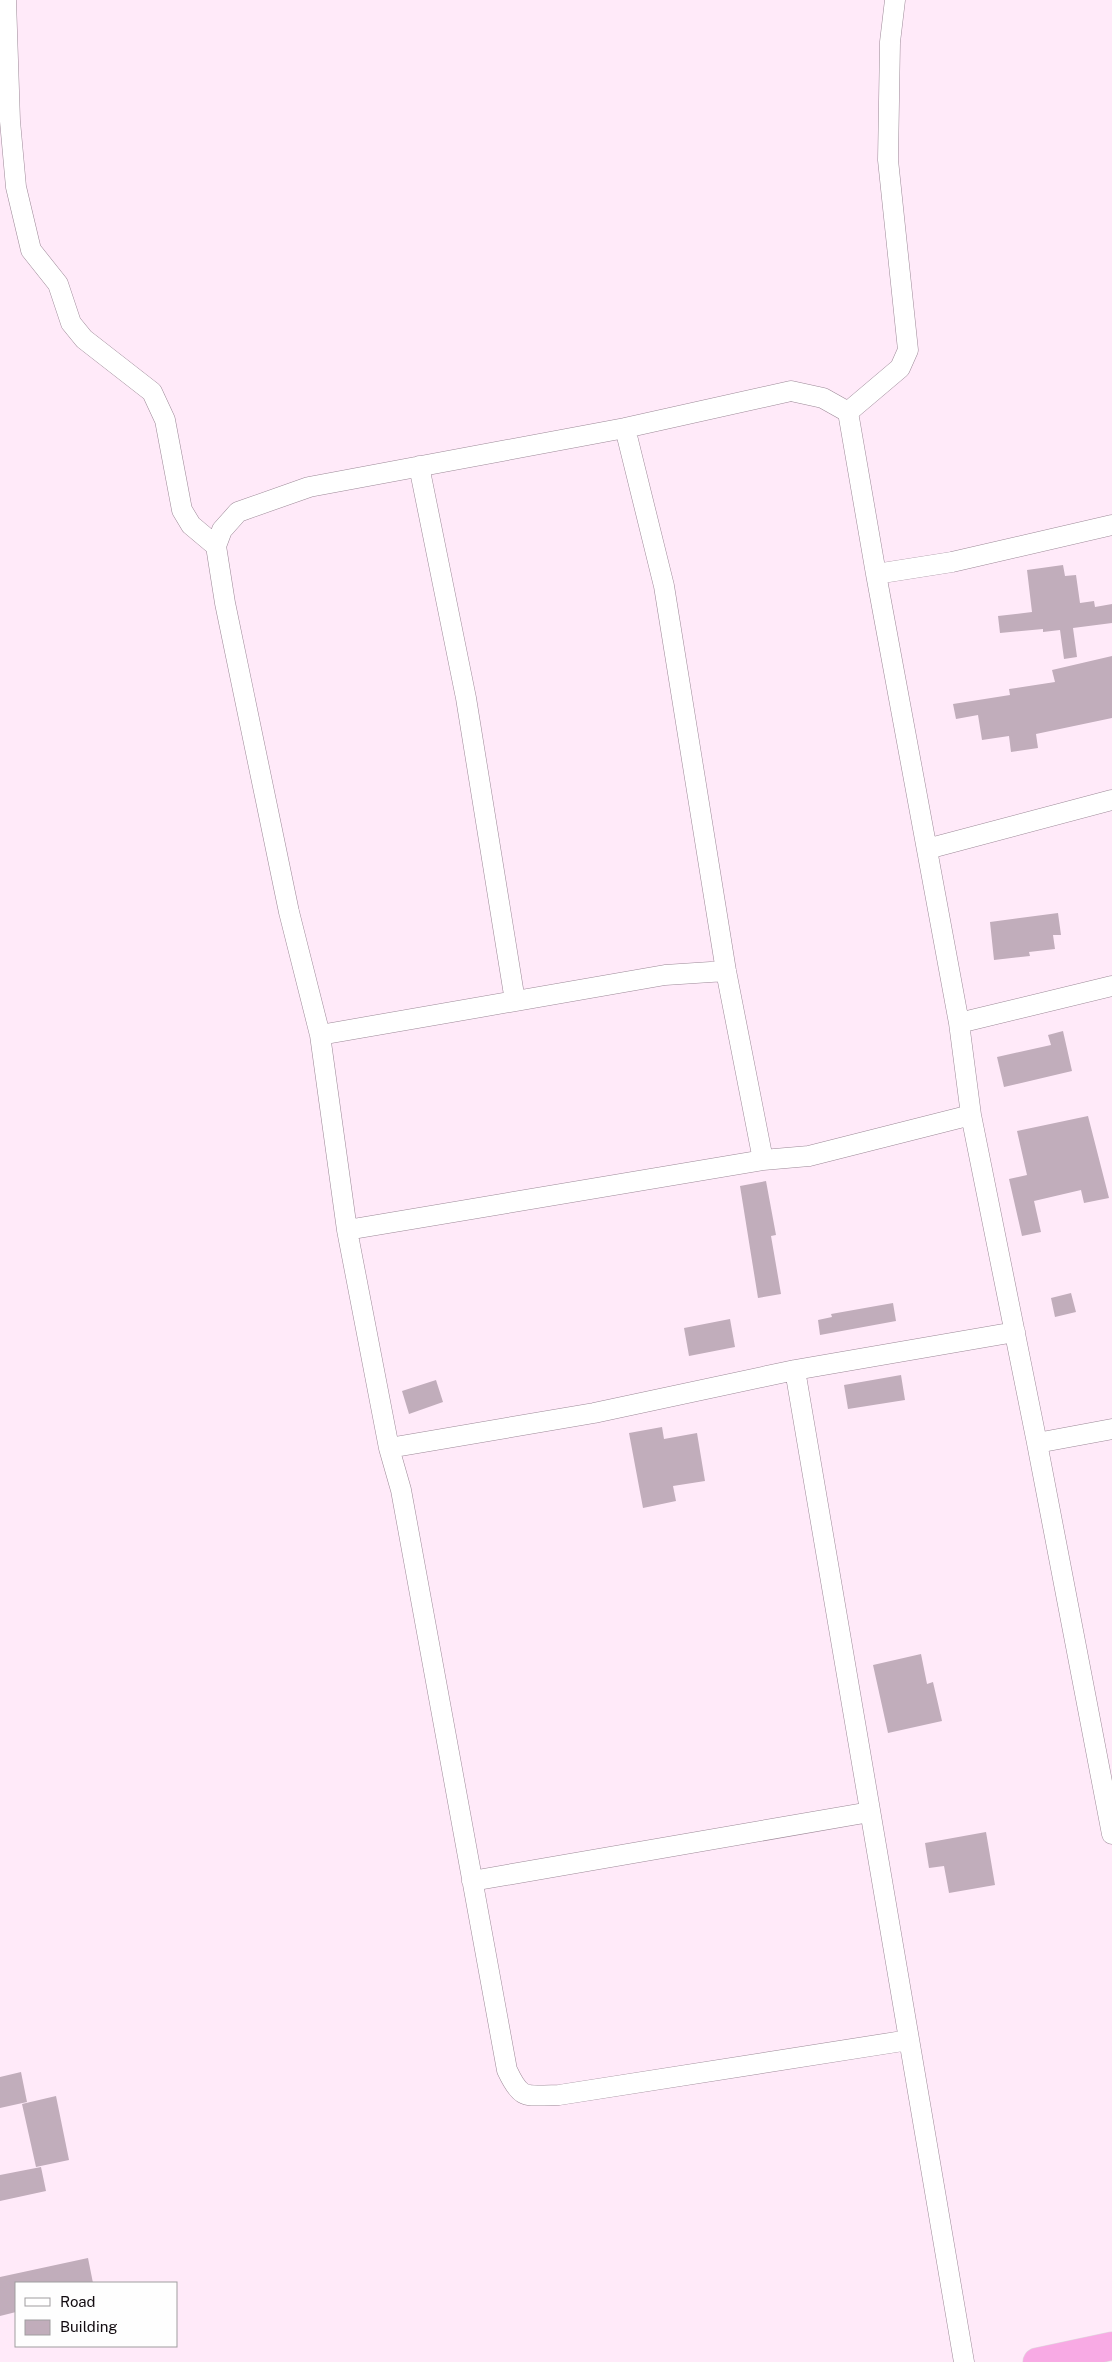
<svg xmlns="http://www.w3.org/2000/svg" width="1112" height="2362" font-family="'Public Sans',sans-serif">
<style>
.building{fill:#c1adbb}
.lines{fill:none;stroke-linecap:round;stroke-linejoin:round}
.minor-casing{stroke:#9c8997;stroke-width:21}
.trunk-casing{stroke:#deddde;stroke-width:29}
.minor{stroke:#fff;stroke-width:20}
.trunk{stroke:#f8aae4;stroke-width:28}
</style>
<rect width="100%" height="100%" fill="#ffeaf9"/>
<!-- building -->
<path class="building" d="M1063 565 1065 576 1076 575 1080 603 1094 601 1095 607 1112 604V623L1073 628 1077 657 1064 659 1060 630 1043 632V629L1000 633 998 616 1032 612 1027 570Z
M1112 656V718L1036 734 1038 748 1011 752 1009 736 982 740 978 715 956 719 953 704 1010 695 1009 689 1055 682 1052 670Z
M1058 913 1061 935H1053L1055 949 1029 952 1030 956 994 960 990 922Z
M1063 1031 1072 1071 1004 1087 997 1057 1051 1045 1048 1035Z
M1088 1116 1109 1198 1084 1203 1081 1190 1034 1201 1041 1232 1022 1236 1009 1179 1027 1175 1017 1131Z
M766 1181 776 1235 771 1236 781 1294 758 1298 740 1186Z
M1071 1293 1076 1312 1055 1317 1051 1298Z
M893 1303 896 1321 820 1335 818 1320 832 1317 831 1314Z
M730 1319 735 1347 689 1356 684 1328Z
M901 1375 905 1400 848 1409 844 1385Z
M436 1380 443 1402 409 1414 402 1391Z
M662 1427 664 1439 697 1433 705 1481 673 1486 676 1501 643 1508 629 1433Z
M921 1654 927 1684 933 1682 942 1721 888 1733 873 1665Z
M986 1832 995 1885 949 1893 944 1866 929 1868 925 1843Z
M21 2072 27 2102 0 2108V2077Z
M56 2096 69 2160 36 2167 22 2104Z
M41 2167 46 2191 0 2201V2175Z
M88 2258 93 2283H16V2312L0 2316V2277Z"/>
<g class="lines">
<!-- minor casing -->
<g class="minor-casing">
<path id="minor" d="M6 0 10 121 16 187 31 250 58 284 71 323 84 339 152 392 165 420 182 510 191 525 216 546
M895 0 890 42 888 160 908 350 900 368 848 412 876 574 952 562 1112 525
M625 428 791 391 823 398 848 412
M419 466 466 698 515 1001
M876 574 959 1023 971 1115 1037 1443
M927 849 1112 800
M959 1023 1112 986
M320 1035 289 912 225 603 216 546 222 530 238 512 309 487 625 428 664 586 726 971 763 1160
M347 1230 763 1160 809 1156 971 1115
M795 1370 594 1413 389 1448 401 1490 507 2070C522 2102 526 2095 559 2095L909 2040
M1112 1429 1037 1443 1112 1834
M389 1448 347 1230 320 1035 665 975 726 971
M472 1881 870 1812
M964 2362 795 1370 1015 1332"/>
</g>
<!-- trunk casing -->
<g class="trunk-casing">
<path id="trunk" d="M1037 2362 1112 2346"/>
</g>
<!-- minor -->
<use href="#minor" class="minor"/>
<!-- trunk -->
<use href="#trunk" class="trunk"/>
</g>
<!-- legend -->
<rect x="15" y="2282" width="162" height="65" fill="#fefefe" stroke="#a09d9f"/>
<rect x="25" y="2298" width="25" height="8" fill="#ffffff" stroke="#a09d9f"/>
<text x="60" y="2307" font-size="15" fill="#120b10">Road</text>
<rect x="25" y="2320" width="25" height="15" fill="#c1adbb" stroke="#a09d9f"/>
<text x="60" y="2332" font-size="15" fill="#120b10">Building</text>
</svg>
